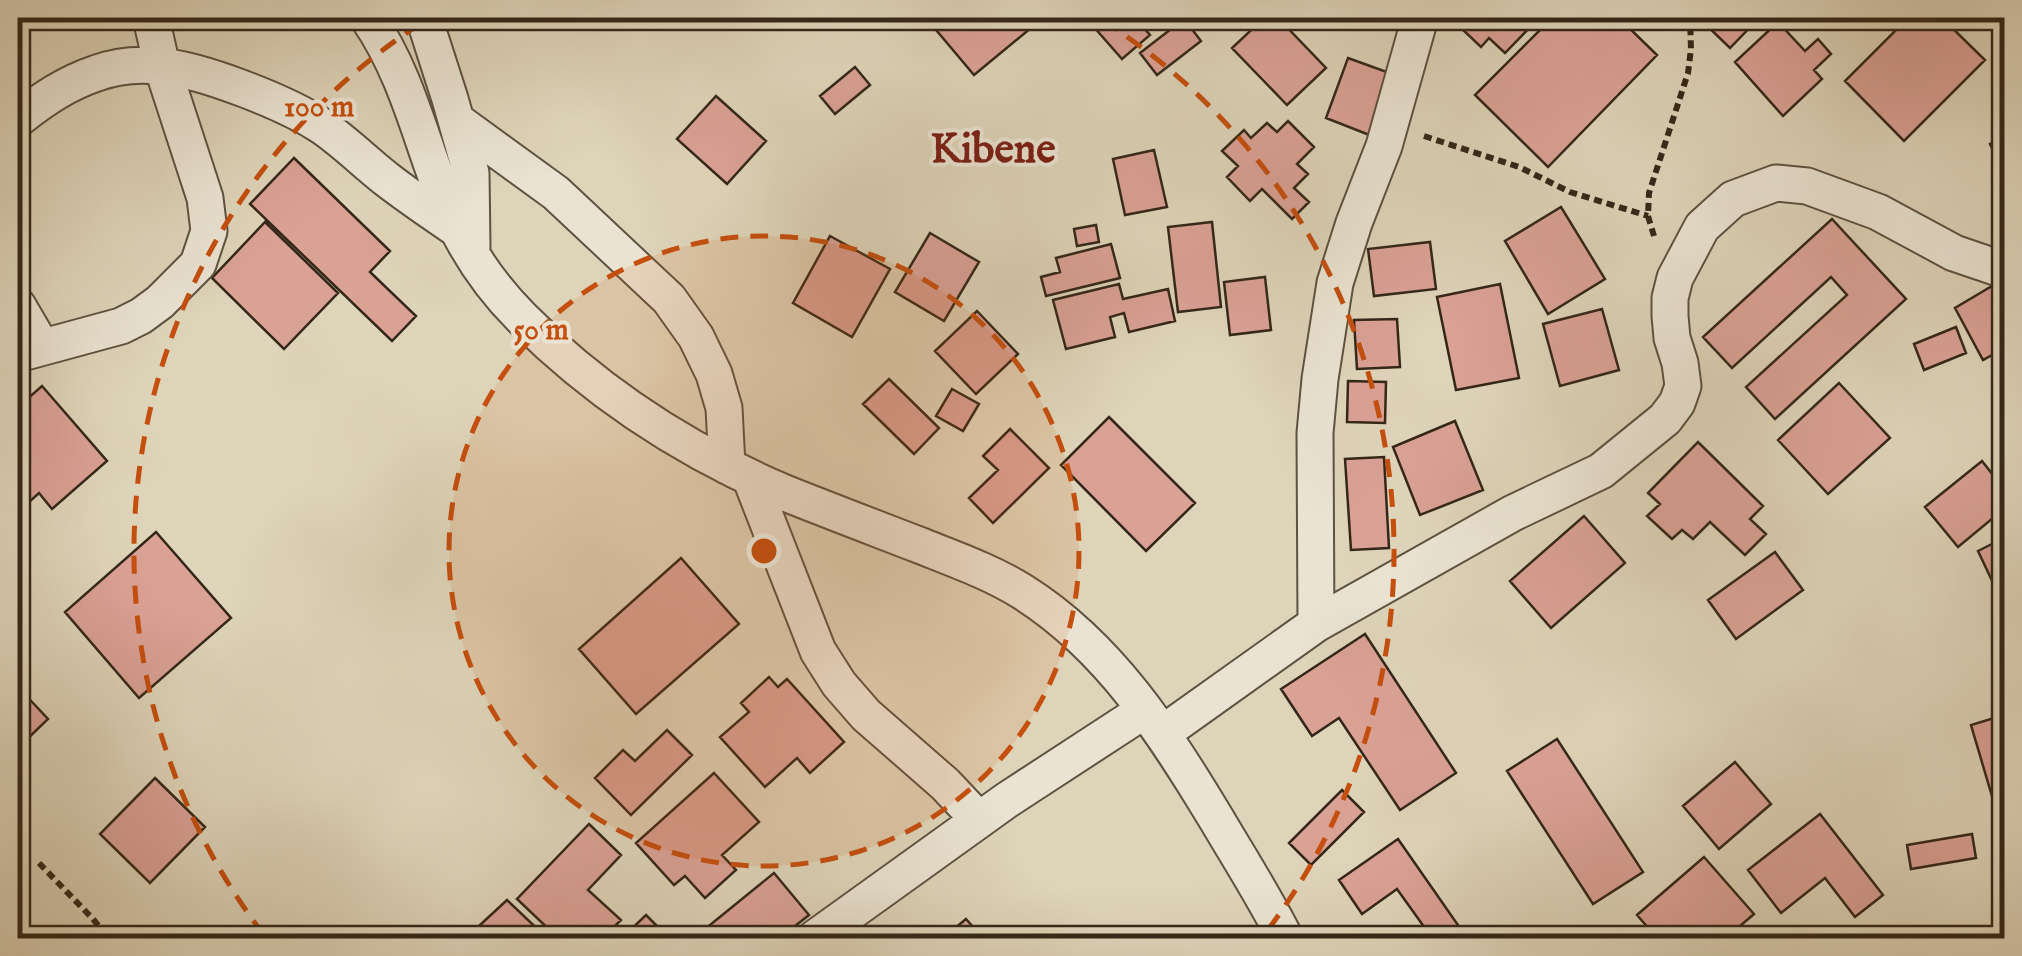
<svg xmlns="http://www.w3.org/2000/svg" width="2022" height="956" font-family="'IM FELL English',serif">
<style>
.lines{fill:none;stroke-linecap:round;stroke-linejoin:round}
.stream{stroke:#707c7a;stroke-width:12}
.building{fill:#daa195;stroke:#342719;stroke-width:2.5}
.street-casing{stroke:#5e5241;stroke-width:39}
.path{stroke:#342719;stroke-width:6;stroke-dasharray:8 5;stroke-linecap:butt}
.street{stroke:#eae3d2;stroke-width:35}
.ring{fill:none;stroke:#c44f0f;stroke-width:5;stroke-dasharray:18 12}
.labels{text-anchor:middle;stroke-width:8;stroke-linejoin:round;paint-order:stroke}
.quarter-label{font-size:42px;font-weight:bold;fill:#7a1f14;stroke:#eae3d2}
.centre{fill:#c44f0f;stroke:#eae3d2;stroke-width:5}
.ring-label{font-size:30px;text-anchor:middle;font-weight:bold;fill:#c44f0f;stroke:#eae3d2;stroke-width:8;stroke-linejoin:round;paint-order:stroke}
</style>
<rect width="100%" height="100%" fill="#ded4b9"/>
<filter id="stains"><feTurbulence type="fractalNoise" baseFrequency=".002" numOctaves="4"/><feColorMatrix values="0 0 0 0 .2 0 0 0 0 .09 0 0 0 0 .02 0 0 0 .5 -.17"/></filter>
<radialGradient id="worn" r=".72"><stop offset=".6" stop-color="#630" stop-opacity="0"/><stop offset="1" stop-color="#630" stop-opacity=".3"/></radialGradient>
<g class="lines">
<!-- stream -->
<path class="stream" d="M1983 938 2004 932"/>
</g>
<!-- building -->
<path class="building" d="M926 18H1043L974 75Z
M1086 18H1135L1150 35 1122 59Z
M1264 18H1278L1326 68 1287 105 1232 48Z
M1472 18H1539L1505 53 1489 38 1481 47 1461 28Z
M1552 18H1619L1657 55 1548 167 1475 95Z
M1705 18H1759L1730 48 1702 21Z
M1908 18H1942L1985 60 1904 141 1845 81Z
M1184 19 1201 41 1157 75 1140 53Z
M1778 22 1805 51 1818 39 1831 54 1814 70 1822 79 1783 116 1735 62Z
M1348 58 1395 75 1372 136 1326 118Z
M855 67 870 85 835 114 820 96Z
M716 96 766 141 727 184 677 139Z
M1288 121 1314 147 1297 164 1308 174 1294 188 1309 202 1292 219 1262 189 1250 201 1227 177 1238 166 1222 151 1244 130 1251 138 1267 123 1277 132Z
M2004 136V172L1990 144Z
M1154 150 1167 207 1125 215 1113 159Z
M294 158 390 251 370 272 416 316 392 341 250 204Z
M1561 207 1605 279 1548 314 1505 241Z
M1832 219 1906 299 1775 419 1746 387 1847 295 1831 277 1732 368 1703 337Z
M265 222 338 293 284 349 212 278Z
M1212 222 1221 307 1178 312 1168 227Z
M1096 225 1099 242 1077 246 1074 229Z
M930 233 979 262 944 321 895 292Z
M830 236 890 269 852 337 793 303Z
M1430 242 1436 289 1374 296 1368 249Z
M1111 244 1120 278 1046 296 1041 277 1060 272 1056 258Z
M1265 277 1271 330 1230 335 1224 282Z
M1119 284 1123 299 1168 289 1175 321 1129 332 1124 313 1110 317 1115 337 1066 349 1053 300Z
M1500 284 1519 378 1456 390 1437 297Z
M1992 286 2004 307V351L2003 349 1983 360 1955 308Z
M1602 309 1619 370 1560 386 1543 324Z
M977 311 1018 354 976 394 935 351Z
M1397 319 1400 367 1357 369 1354 320Z
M1956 327 1966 353 1924 370 1914 344Z
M889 379 939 428 914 454 863 404Z
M1348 381 1386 382 1385 423 1347 422Z
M1839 383 1890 438 1828 494 1778 440Z
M42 386 107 461 52 509 39 493 18 512V407Z
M952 389 979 404 963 431 936 416Z
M1109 417 1195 503 1146 551 1061 465Z
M1455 421 1483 490 1420 515 1393 447Z
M1010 429 1049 468 993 523 969 498 998 470 983 456Z
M1698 442 1763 506 1750 519 1766 534 1745 555 1710 522 1693 539 1682 530 1672 539 1647 516 1660 504 1648 493Z
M1384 457 1389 548 1351 550 1345 459Z
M1982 461 2004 489V509L1958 547 1925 507Z
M1584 516 1625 563 1551 628 1510 581Z
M156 532 231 618 139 698 65 612Z
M2004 538V585L1996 589 1978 551Z
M1775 552 1803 590 1736 639 1708 600Z
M681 558 739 624 636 714 579 649Z
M1365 634 1456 773 1400 810 1339 718 1312 736 1281 689Z
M769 677 778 687 787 679 844 742 810 773 797 758 765 787 720 737 749 712 741 703Z
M18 687 48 719 18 748Z
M2004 715V837L1971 725Z
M667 730 692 755 631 815 595 778 623 750 635 761Z
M1557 739 1643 872 1593 904 1507 771Z
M1735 762 1771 804 1719 849 1683 806Z
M714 773 759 822 722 855 736 870 705 898 685 876 674 885 636 843Z
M155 778 205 827 150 883 100 834Z
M1342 790 1364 812 1311 865 1289 843Z
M1820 814 1883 895 1855 917 1825 878 1781 913 1748 870Z
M589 824 621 855 588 890 621 920 603 938H558L517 899Z
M1972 834 1976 858 1911 869 1907 845Z
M1398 839 1467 938H1432L1397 889 1362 914 1339 880Z
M1704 857 1754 914 1726 938H1709L1700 928 1689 938H1657L1637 915Z
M774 873 809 915 780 938H694Z
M507 900 547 938H466Z
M646 915 669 938H627L624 936Z
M966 919 983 938H943Z"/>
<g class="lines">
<!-- street casing -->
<g class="street-casing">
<path id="street" d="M368 18C406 73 420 137 444 198 461 243 488 284 522 318 597 393 688 452 785 493 830 511 875 528 919 545 954 559 991 572 1023 592 1110 647 1165 734 1217 820 1240 859 1265 898 1285 938
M424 18 450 99 471 173 472 247
M18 119C43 99 67 83 97 73 116 66 138 64 158 66 201 69 287 103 323 127 346 143 367 164 389 181 411 198 435 214 458 230
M457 121 556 193 669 299 696 337 714 374 724 408 727 466
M18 306 42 347
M18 354 121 326 141 316 160 302 198 264 209 231 205 198 162 66 151 18
M750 477 818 651 839 684 866 715 945 784 979 820
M1316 624 1315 433 1320 379 1335 283 1354 223 1384 146 1420 18
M1163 733 1316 624 1513 513 1601 471 1665 419 1677 403 1683 386 1680 363 1672 338 1670 316V298L1675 278 1702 227 1733 199 1776 183 1807 186 1878 212 1954 253 2004 270
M815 938 1007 800 1145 710"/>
</g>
<!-- path -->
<path class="path" d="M1424 136 1519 167 1570 192 1648 216
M1654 236 1648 216 1649 193 1688 73 1691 49 1690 18
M39 863 93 919 108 938"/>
<!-- street -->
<use href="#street" class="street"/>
</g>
<!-- distance rings -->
<circle cx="764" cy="551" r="315" fill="#c44f0f" fill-opacity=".12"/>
<g class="ring">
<circle cx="764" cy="551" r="315"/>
<path d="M264 935A630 630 0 0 1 426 20M1102 20A630 630 0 0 1 1264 935"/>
</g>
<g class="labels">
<!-- quarter labels -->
<g class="quarter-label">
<text x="993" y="162">Kibene</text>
</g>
</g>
<circle cx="764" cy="551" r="15" class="centre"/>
<g class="ring-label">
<text x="319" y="116">100 m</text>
<text x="541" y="339">50 m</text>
</g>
<!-- margin -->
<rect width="2022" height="956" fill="none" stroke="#ded4b9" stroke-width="60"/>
<rect x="20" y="20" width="1982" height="916" fill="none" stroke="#342719" stroke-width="5"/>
<rect x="30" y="30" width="1962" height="896" fill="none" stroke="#342719" stroke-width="2.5"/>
<rect width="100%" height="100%" filter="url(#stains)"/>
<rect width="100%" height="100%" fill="url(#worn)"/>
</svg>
